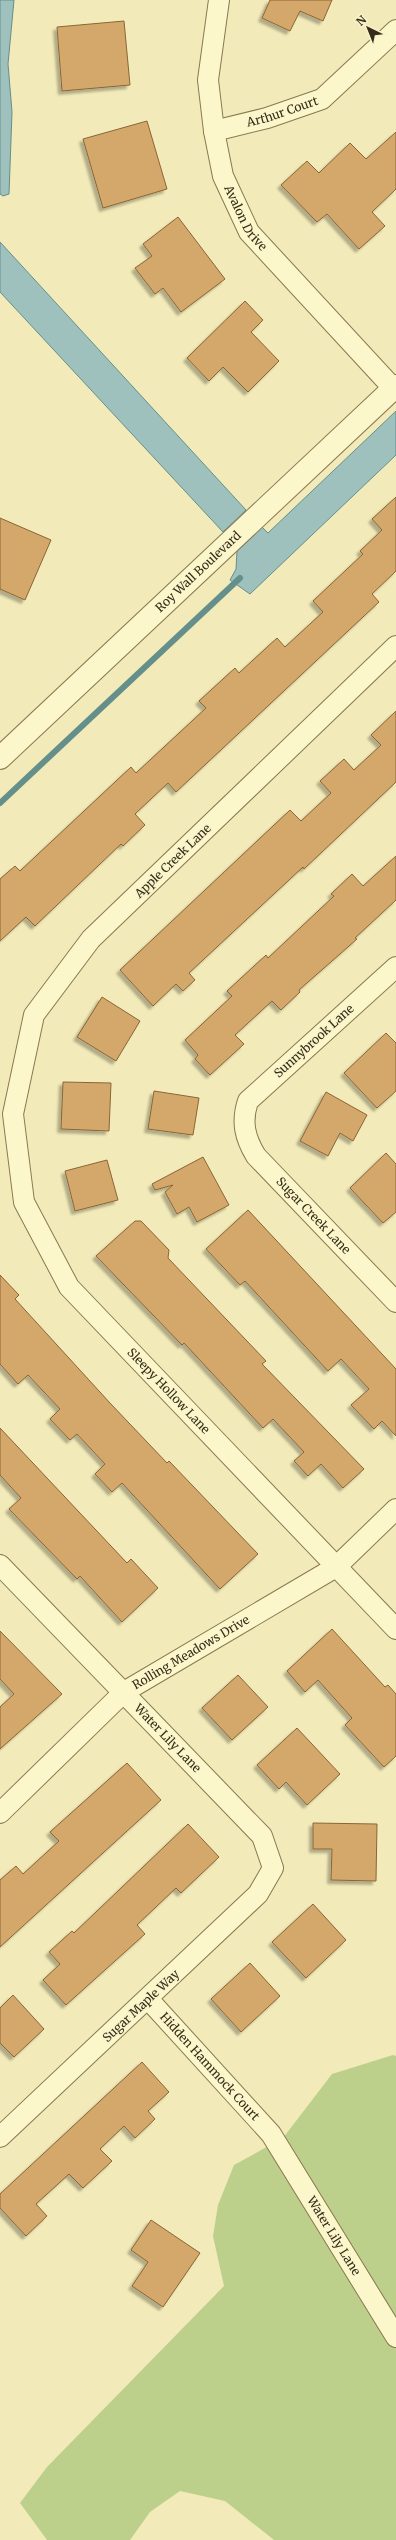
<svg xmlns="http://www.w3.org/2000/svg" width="396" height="2540" font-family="Merriweather,serif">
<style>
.green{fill:#bcd08c}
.water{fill:#9ec1bd;stroke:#658f8b}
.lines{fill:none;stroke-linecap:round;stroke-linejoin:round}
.stream{stroke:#658f8b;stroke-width:6}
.building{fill:#d4a86a;stroke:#8a6536;filter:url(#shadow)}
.minor-casing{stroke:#897852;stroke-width:22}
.tertiary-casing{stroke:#897852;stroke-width:24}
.minor{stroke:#fcf6cb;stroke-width:20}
.tertiary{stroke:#fcf6cb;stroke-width:22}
.labels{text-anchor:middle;stroke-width:3;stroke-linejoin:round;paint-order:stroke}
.street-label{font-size:12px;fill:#362c19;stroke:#f8f3c8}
</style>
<defs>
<filter id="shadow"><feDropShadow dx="-3.5" dy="3.5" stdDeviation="1" flood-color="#0004"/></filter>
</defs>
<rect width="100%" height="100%" fill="#f2eab8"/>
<!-- green -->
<path class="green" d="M393 2055 396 2056V2540H274L225 2501 180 2491 150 2512 130 2540H47L20 2503 47 2467 224 2286 213 2236 218 2205 234 2165 283 2138 332 2074Z"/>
<!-- water -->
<path class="water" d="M0 0H14L8 64 12 112 9 194 3 196 0 194Z
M0 242 246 510 223 532 0 292Z
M396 411V455L250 594 230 580 236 569 237 551 262 527 268 533Z"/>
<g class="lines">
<!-- stream -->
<path class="stream" d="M0 803 240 578"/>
</g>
<!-- building -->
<path class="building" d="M270 0H332L323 21 300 11 290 31 262 18Z
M124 21 130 85 62 91 57 27Z
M147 121 167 189 103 208 83 139Z
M396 132V189L372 212 385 226 359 249 327 214 317 222 281 185 307 161 319 173 350 143 366 159Z
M178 217 225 279 181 312 163 288 155 294 135 268 152 256 143 244Z
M245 301 263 320 251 332 279 361 248 392 223 367 209 381 187 358Z
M396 497V571L372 594 379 602 176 792 168 783 135 814 145 825 123 846 121 844 35 926 26 917 0 941V879L15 866 20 871 131 767 136 773 206 708 199 701 235 668 239 673 277 638 285 647 323 612 313 601 363 554 360 551 382 530 372 519Z
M0 518 51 540 25 600 0 589Z
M396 711V782L304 869 303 867 189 973 195 980 183 991 176 984 153 1006 120 970 290 810 301 821 331 793 320 781 344 759 354 770 381 745 371 735Z
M396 856V900L355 938 357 939 299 990 300 992 281 1010 272 1001 235 1035 244 1044 210 1075 195 1059 198 1055 185 1040 232 996 227 991 266 955 268 958 334 896 331 894 352 874 363 886Z
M102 997 140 1021 116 1061 77 1037Z
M386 1033 396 1043V1091L377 1108 344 1073Z
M63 1082 111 1083 109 1131 61 1129Z
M154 1091 199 1098 193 1135 148 1129Z
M326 1092 367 1115 353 1141 340 1133 328 1156 300 1141Z
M386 1153 396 1164V1212L383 1223 350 1188Z
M203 1157 229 1205 197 1222 189 1207 177 1214 165 1192 173 1185 155 1190 152 1184Z
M107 1160 118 1200 75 1211 65 1171Z
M248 1210 396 1369V1436L382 1421 374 1429 351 1405 369 1389 341 1359 328 1371 245 1281 240 1285 206 1249Z
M135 1221H141L169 1250 168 1258 266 1361 262 1364 364 1469 343 1488 321 1464 308 1476 294 1461 304 1452 273 1419 263 1428 184 1343 182 1345 96 1256Z
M0 1275 19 1295 15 1299 110 1403 167 1463 169 1461 258 1554 220 1589 122 1483 112 1492 95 1474 105 1464 77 1434 70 1440 50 1419 60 1409 28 1375 18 1384 0 1364Z
M0 1428 127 1563 131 1559 158 1588 122 1622 80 1576 77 1579 9 1509 21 1498 0 1475Z
M332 1629 385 1687 388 1685 396 1694V1756L384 1767 345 1725 352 1718 318 1680 305 1692 287 1671Z
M0 1631 62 1694 0 1749V1707L14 1694 0 1679Z
M238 1675 268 1707 232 1740 202 1708Z
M297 1728 340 1774 307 1805 286 1782 279 1789 257 1765Z
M127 1763 161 1800 0 1947V1880L16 1866 23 1874 59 1841 50 1832Z
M313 1823 377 1824 376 1881 331 1880 332 1849H313Z
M188 1824 219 1857 181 1893 176 1888 137 1925 145 1934 66 2005 43 1980 60 1964 49 1952 72 1931 74 1933Z
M313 1904 346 1940 306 1978 272 1942Z
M250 1963 280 1996 241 2032 211 1999Z
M13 1995 44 2029 14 2057 0 2043V2008Z
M142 2062 169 2092 148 2111 155 2119 135 2138 124 2126 100 2149 112 2161 83 2188 69 2174 36 2204 47 2216 26 2236 0 2208V2194Z
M151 2220 200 2253 163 2307 132 2286 148 2262 131 2250Z"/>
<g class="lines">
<!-- minor casing -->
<g class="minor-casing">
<g id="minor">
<path id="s1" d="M219 0 208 80 214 131 223 176 249 232 393 388"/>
<path id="s2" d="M214 131 267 118 322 99 396 30"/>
<path id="s3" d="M396 646 91 939 34 1015 13 1114 24 1202 69 1287 396 1629"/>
<path id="s4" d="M396 967 248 1101C241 1122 245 1138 256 1156L396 1302"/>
<path id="s5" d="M0 1565 262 1836 273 1868 258 1894 0 2137"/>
<path id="s6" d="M0 1813 124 1692 336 1567 396 1509"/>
<path id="s7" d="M149 2000 271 2134 396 2337"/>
</g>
</g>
<!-- tertiary casing -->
<g class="tertiary-casing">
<g id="tertiary">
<path id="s8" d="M0 758 396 386"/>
</g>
</g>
<!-- minor -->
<use href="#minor" class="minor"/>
<!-- tertiary -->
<use href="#tertiary" class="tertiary"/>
</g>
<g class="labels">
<!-- street labels -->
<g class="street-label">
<text dy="4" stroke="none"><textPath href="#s2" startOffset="71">Arthur Court</textPath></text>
<text dy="4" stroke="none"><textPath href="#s1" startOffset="226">Avalon Drive</textPath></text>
<text dy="4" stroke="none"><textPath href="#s8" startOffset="272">Roy Wall Boulevard</textPath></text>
<text transform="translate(173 861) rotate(-44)" y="4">Apple Creek Lane</text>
<text transform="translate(314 1041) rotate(-42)" y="4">Sunnybrook Lane</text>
<text dy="4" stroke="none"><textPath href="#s4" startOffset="340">Sugar Creek Lane</textPath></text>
<text dy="4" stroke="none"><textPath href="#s3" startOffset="948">Sleepy Hollow Lane</textPath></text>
<text dy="4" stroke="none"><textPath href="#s6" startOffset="251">Rolling Meadows Drive</textPath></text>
<text dy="4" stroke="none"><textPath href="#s5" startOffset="241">Water Lily Lane</textPath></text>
<text transform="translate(141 2006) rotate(-43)" y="4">Sugar Maple Way</text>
<text dy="4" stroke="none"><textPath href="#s7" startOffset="90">Hidden Hammock Court</textPath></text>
<text dy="4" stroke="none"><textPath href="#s7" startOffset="301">Water Lily Lane</textPath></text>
</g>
</g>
<!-- north arrow -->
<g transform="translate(368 28) rotate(317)" stroke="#f8f3c8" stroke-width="3" paint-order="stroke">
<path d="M0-3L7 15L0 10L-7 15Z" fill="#362c19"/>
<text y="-6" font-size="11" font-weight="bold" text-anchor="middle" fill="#362c19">N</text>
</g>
</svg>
